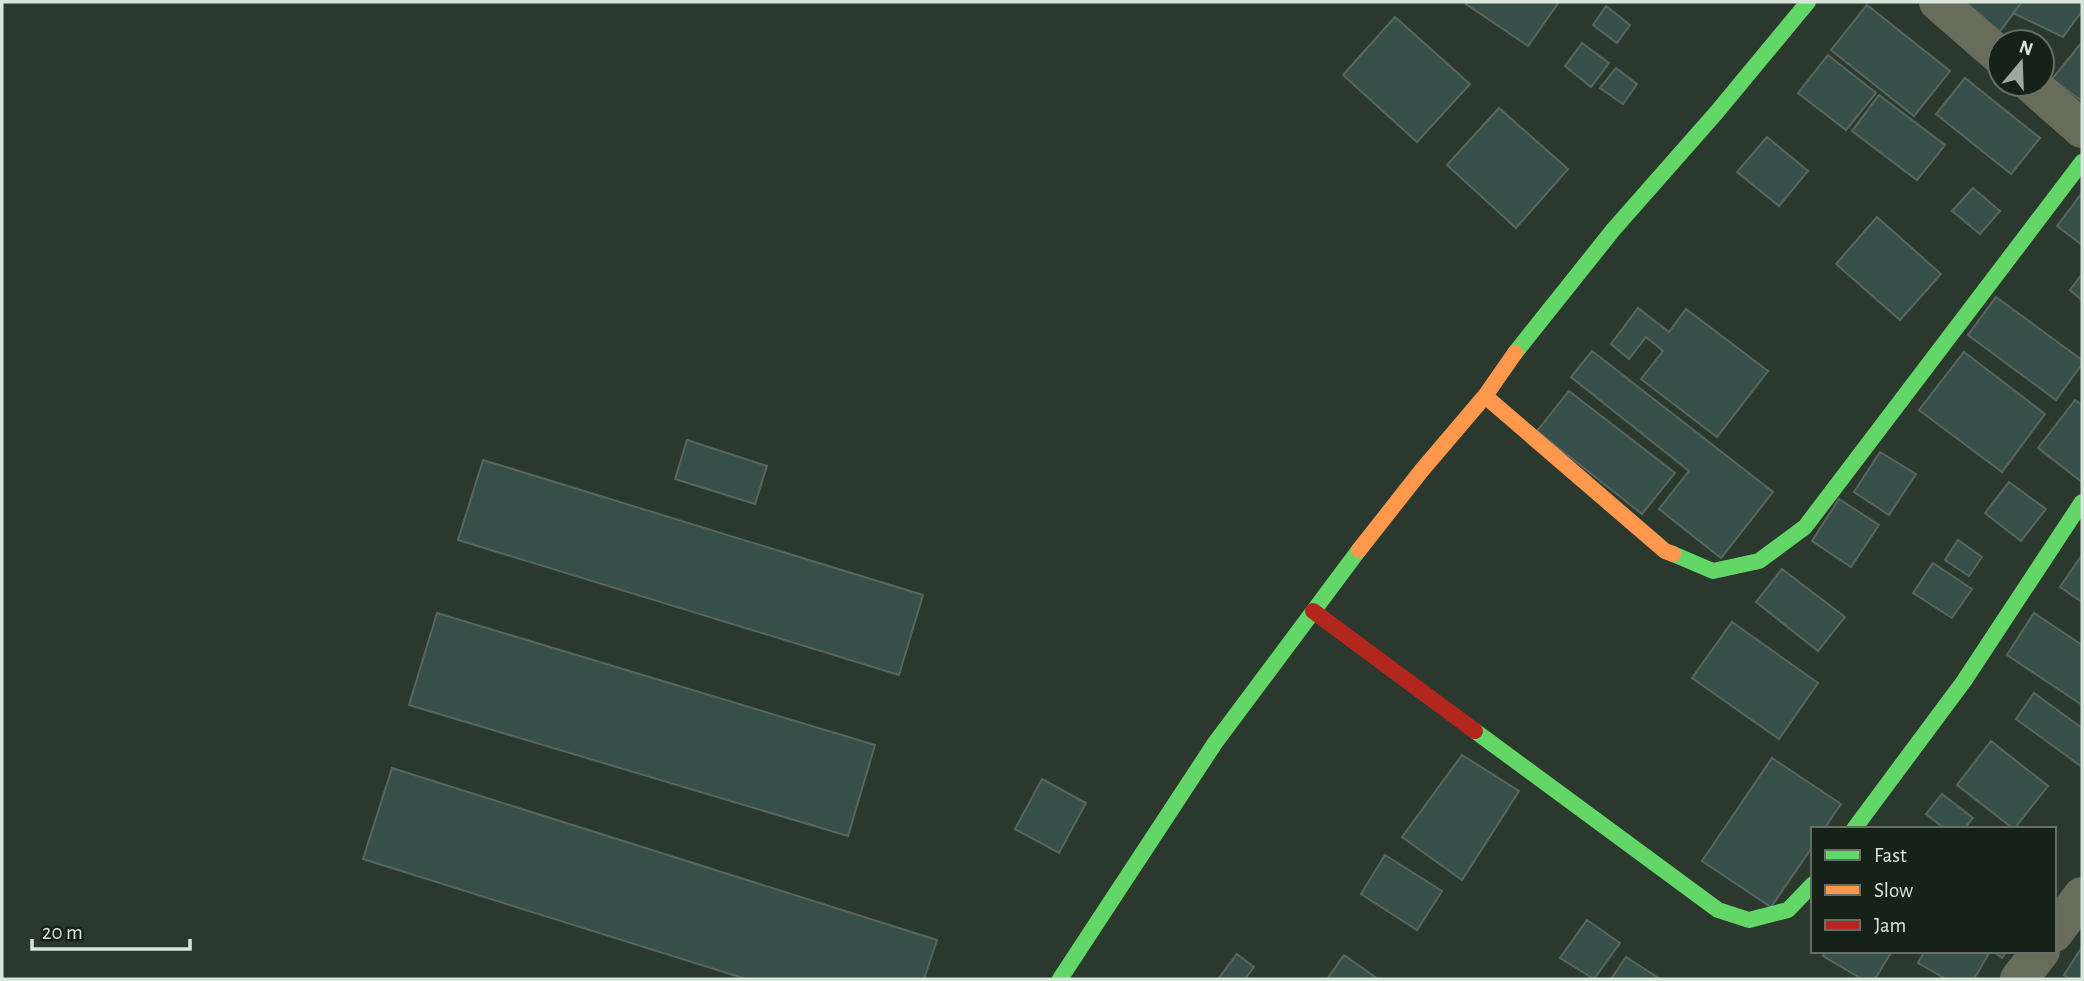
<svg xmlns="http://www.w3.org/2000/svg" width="2084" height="981" font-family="'Alegreya Sans',sans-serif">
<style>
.building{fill:#364f48;stroke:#58665f;stroke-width:2}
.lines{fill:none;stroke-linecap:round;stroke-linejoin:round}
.street{stroke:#686c5b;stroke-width:38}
.fast{stroke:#63d668;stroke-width:16}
.slow{stroke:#ff974d;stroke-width:16}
.jam{stroke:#b3261e;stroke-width:16}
</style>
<rect width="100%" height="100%" fill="#2b382d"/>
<!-- building -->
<path class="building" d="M1468 2H1559L1528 46 1466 4Z
M1959 2H2022L1998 34Z
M2022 2H2082V11L2063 37 2013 13Z
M1867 5 1950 71 1914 116 1831 50Z
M1606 6 1630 25 1617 43 1593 25Z
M1395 17 1470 84 1417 142 1343 75Z
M2082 42V101L2052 79Z
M1582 43 1609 63 1591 87 1565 66Z
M1828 55 1876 93 1846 130 1798 93Z
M1616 68 1637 84 1623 104 1600 88Z
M1965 78 2040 138 2011 174 1936 114Z
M1879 95 1945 145 1917 180 1852 131Z
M1499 108 1568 169 1516 228 1447 165Z
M1767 137 1808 171 1779 206 1737 172Z
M1973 188 2000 211 1980 234 1952 211Z
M2082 193V245L2057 226Z
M1877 217 1941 274 1900 320 1836 264Z
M2082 274V300L2070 290Z
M1996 297 2082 360V364L2056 400 1968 335Z
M1638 308 1669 332 1686 309 1768 371 1717 437 1641 379 1663 351 1646 337 1629 359 1611 344Z
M1592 351 1773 492 1721 558 1659 509 1689 471 1571 377Z
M1964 352 2045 414 2002 472 1919 410Z
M1569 391 1675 473 1642 514 1537 431Z
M2075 400 2082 405V482L2038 448Z
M687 440 767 466 755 504 675 479Z
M1880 452 1916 474 1889 515 1854 492Z
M483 460 923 595 899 675 458 540Z
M2009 482 2046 509 2021 541 1985 513Z
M1839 499 1879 525 1851 567 1812 541Z
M1958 540 1982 557 1969 576 1945 560Z
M2082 555V602L2060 587Z
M1933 563 1972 589 1952 618 1913 593Z
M1782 569 1845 617 1818 651 1756 602Z
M437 613 875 745 848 836 409 705Z
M2034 613 2082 645V705L2007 655Z
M1732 622 1818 683 1779 739 1692 678Z
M2034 693 2082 728V767L2016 719Z
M1991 741 2048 786 2014 829 1957 785Z
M1462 755 1519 791 1462 880 1402 837Z
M1772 758 1841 804 1824 829H1813V846L1771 907 1702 861Z
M392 768 937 940 924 979H746L363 859Z
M1042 779 1086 803 1059 853 1015 829Z
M1942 794 1973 818 1964 829H1945L1926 814Z
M1385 855 1442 891 1417 930 1361 894Z
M1587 920 1620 943 1594 979 1560 958Z
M2082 947V979H2070L2064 975Z
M1825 951H1892L1875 979H1862L1823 956Z
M1925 951H1982L1988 955 1974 979H1946L1918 963Z
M1993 951H2007L2002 958Z
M1237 954 1254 967 1245 979H1218Z
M1344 955 1378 979H1327Z
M1626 957 1660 979H1611Z"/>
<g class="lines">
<!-- street -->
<path class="street" d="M1938 2 2000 56
M2031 84 2082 129
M2054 933 2082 896
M2019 979 2041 951"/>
<!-- fast -->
<path class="fast" d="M1515 353 1613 230 1716 113 1808 2
M1673 554 1713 571 1759 561 1805 527 2082 162
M1475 731 1718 910 1749 920 1788 910 1813 884
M1854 829 1964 681 2082 502
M1060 979 1215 743 1359 550"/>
<!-- slow -->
<path class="slow" d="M1485 396 1665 551 1673 554
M1359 550 1422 470 1485 396 1515 353"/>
<!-- jam -->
<path class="jam" d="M1313 611 1475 731"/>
</g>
<!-- border -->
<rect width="2084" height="981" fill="none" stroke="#d8e7d9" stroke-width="7"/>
<!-- legend -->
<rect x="1811" y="827" width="245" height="126" fill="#162118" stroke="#647065" stroke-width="2"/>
<rect x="1825" y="850" width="35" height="10" fill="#63d668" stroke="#647065" stroke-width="2"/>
<text x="1874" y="862" font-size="21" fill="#d8e7d9">Fast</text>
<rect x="1825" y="885" width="35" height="10" fill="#ff974d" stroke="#647065" stroke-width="2"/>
<text x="1874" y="897" font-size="21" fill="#d8e7d9">Slow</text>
<rect x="1825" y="920" width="35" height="10" fill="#b3261e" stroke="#647065" stroke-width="2"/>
<text x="1874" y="932" font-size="21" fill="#d8e7d9">Jam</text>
<!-- north arrow -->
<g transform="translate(2021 63) rotate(19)"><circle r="33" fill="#162118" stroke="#647065" stroke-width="2"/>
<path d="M0-5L12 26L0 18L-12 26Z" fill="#9baa9d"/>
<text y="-10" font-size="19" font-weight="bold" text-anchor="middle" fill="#d8e7d9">N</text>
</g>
<!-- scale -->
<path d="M32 939v10h158v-10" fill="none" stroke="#d8e7d9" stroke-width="3.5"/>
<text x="42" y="939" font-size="21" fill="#d8e7d9" stroke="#162118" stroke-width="5" paint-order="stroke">20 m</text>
</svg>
